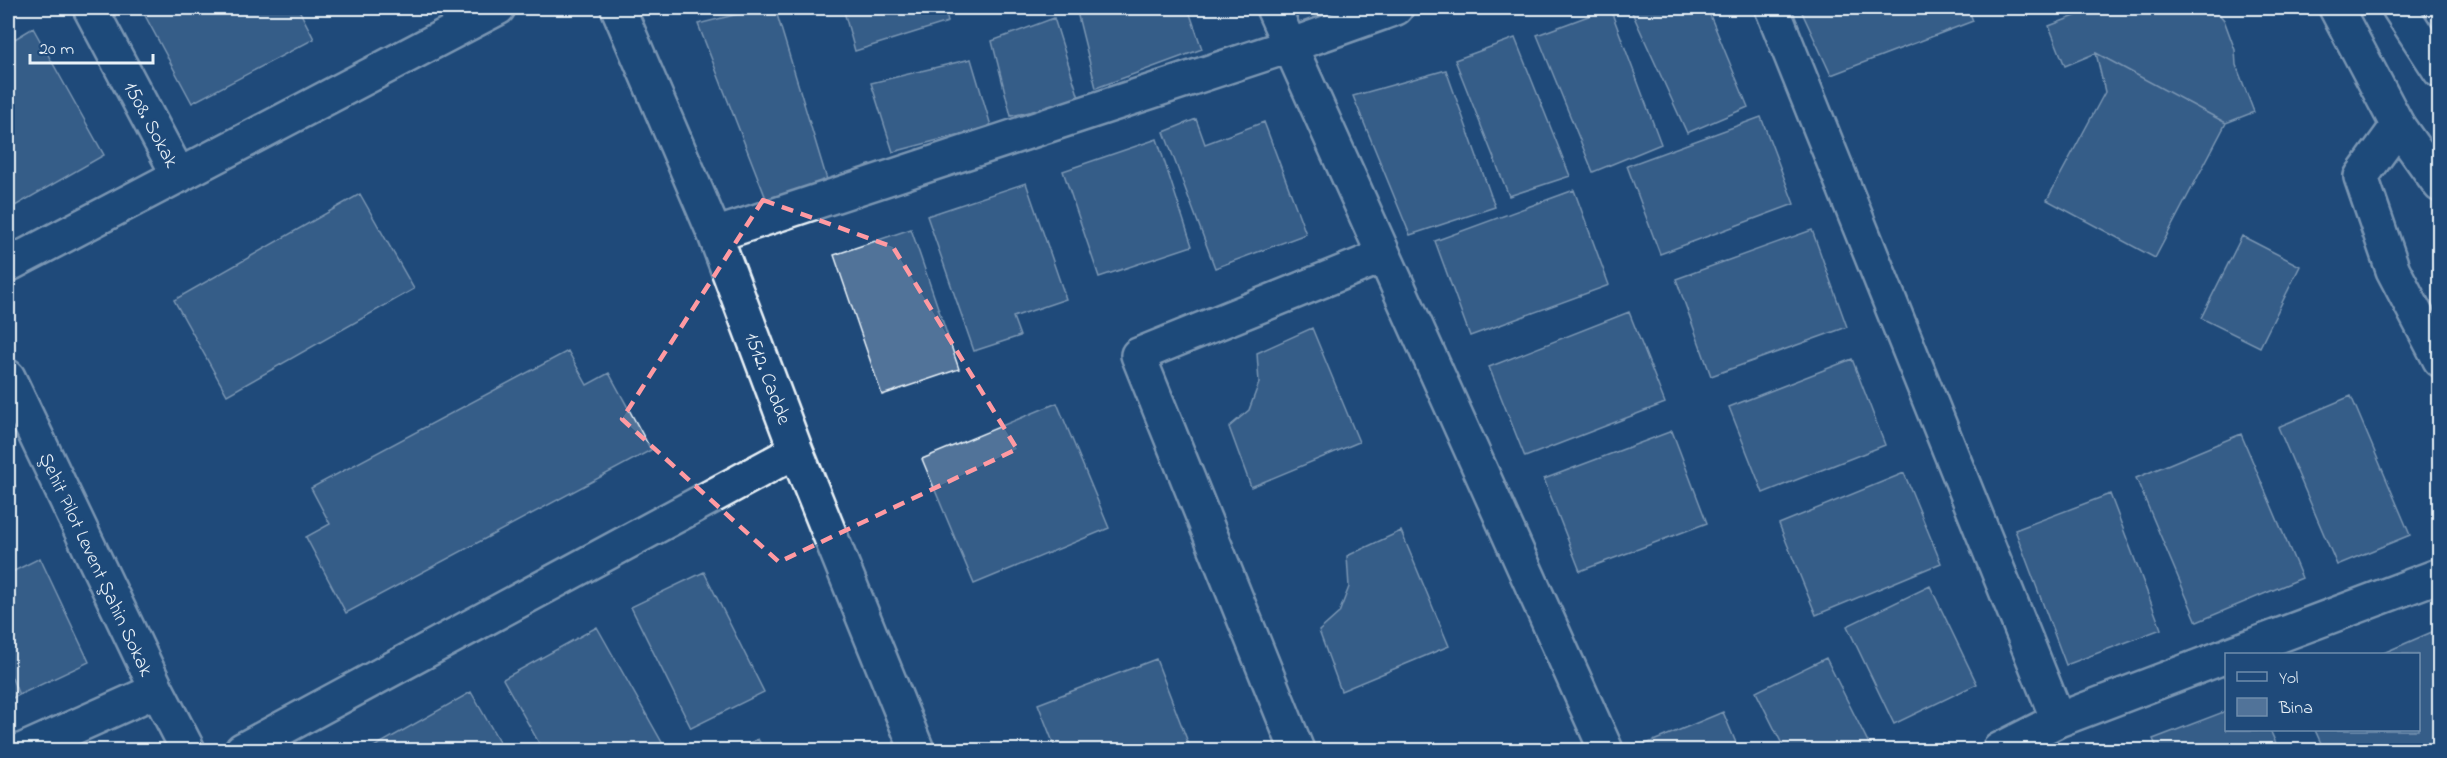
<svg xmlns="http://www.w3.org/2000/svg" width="2447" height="758" font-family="'Indie Flower',sans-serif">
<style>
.building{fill:#517399;stroke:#e8f1f8;stroke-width:1.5}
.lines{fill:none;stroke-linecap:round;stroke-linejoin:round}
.minor-casing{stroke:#e8f1f8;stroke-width:38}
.major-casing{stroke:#e8f1f8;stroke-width:38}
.minor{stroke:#1f4a7a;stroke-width:33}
.major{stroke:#1f4a7a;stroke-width:33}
.marked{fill:none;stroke:#ff9aa2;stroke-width:4.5;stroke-dasharray:12 8;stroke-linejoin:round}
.labels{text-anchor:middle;stroke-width:4.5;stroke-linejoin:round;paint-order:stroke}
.street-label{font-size:20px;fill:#e8f1f8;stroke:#1f4a7a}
</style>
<rect width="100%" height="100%" fill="#1f4a7a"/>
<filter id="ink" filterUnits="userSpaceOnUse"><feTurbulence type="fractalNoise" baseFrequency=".0167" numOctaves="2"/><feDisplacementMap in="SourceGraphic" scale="12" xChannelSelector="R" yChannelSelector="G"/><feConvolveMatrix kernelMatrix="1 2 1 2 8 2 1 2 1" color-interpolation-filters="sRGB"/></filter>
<g filter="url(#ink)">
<!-- building -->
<path class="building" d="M141 8H298L314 39 192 103Z
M762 8H775L828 183 767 201 698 24Z
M843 8H945L948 22 855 51Z
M967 8H990L969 14Z
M1076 8H1188L1202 49 1096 88Z
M1610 8 1661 144 1593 172 1537 35Z
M1630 8H1707L1748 107 1687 133Z
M1800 8H1968L1973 21 1831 75Z
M2096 8H2214L2224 20 2235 50 2236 65 2254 112 2226 123 2096 53 2065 66 2049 26Z
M1054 18 1080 101 1011 116 992 41Z
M33 28 104 155 8 210V43Z
M1515 38 1570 176 1509 196 1455 60Z
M2096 53 2226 123 2155 258 2047 200 2105 92Z
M971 59 991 126 893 152 871 83Z
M1446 70 1495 207 1410 235 1353 96Z
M1761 117 1794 204 1660 254 1627 166Z
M1196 119 1205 144 1264 122 1306 234 1215 268 1164 132Z
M1157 139 1192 246 1099 277 1063 171Z
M1026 183 1066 299 1013 317 1020 336 974 351 927 216Z
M1574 190 1609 285 1470 336 1435 241Z
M360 194 414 289 227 395 174 300Z
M911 229 959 369 882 395 834 255Z
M1812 230 1847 327 1711 376 1676 279Z
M2242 236 2300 266 2260 347 2201 318Z
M1629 312 1665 403 1525 457 1489 367Z
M1312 328 1359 442 1251 487 1229 427 1249 410 1259 383 1257 353Z
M568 351 587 385 609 373 651 450 346 613 306 537 330 524 311 488Z
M1852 359 1885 445 1763 493 1729 407Z
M2351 396 2410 535 2337 565 2278 427Z
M1057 403 1109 528 974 584 922 459Z
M1672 431 1707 523 1580 571 1544 479Z
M2241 434 2302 578 2197 622 2136 478Z
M8 470 16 488 8 492Z
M1904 473 1941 563 1816 615 1779 524Z
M2110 494 2161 629 2066 665 2015 530Z
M1401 531 1449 646 1341 691 1319 631 1339 613 1349 587 1347 556Z
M40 558 89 662 19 695 8 669V574Z
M704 572 764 692 691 728 631 607Z
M1930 586 1977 684 1894 724 1847 626Z
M597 627 664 746 656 750H543L503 679Z
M2439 629 2440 740 2416 750H2324L2315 730H2418V654H2381Z
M1826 658 1872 750H1785L1756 692Z
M1156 659 1191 750H1056L1038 704Z
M8 669 19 695 8 700Z
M471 692 504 750H373L372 748Z
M2226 711V730H2270L2279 750H2158L2153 739Z
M1723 712 1739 750H1648L1646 744Z
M758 739 764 750H736Z"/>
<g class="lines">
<!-- minor casing -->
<g class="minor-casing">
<path id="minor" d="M90 8 179 176
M618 8 715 235 796 451 917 750
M1273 8 1606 750
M1772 8 2058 720
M2398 126 2361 177 2393 270 2440 360
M715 235 1289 46 1396 8
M8 265 498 8
M8 377 157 690 188 750
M2230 654 2440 575
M23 750 157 690
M242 750 796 451
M1297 750 1138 355 1383 256
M1999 750 2058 720 2226 656"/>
</g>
<!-- major casing -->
<g class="major-casing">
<path id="major" d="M2336 8 2398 126 2440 185
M2399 8 2440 71"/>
</g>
<!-- minor -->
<use href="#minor" class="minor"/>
<!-- major -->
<use href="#major" class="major"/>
</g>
</g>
<!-- marked area -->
<path d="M0 0H2447V758H0ZM763 200 893 247 1017 449 779 562 622 419Z" fill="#1f4a7a" fill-opacity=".55" fill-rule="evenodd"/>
<path class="marked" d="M763 200 893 247 1017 449 779 562 622 419Z"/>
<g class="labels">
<!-- street labels -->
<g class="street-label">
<text transform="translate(152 124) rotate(62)" y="7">1508. Sokak</text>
<text transform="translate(769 378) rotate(69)" y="7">1512. Cadde</text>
<text transform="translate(97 564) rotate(65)" y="7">Şehit Pilot Levent Şahin Sokak</text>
</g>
</g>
<!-- margin -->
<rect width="2447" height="758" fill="none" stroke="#1f4a7a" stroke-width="30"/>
<rect x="15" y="15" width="2417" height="728" fill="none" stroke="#e8f1f8" stroke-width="2" filter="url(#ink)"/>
<!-- legend -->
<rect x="2225" y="653" width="195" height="78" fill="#1f4a7a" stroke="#6f8dac" stroke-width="1.5"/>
<rect x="2237" y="672" width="30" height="9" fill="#1f4a7a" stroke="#6f8dac" stroke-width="1.5"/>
<text x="2279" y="683" font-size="18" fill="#e8f1f8">Yol</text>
<rect x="2237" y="698" width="30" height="18" fill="#517399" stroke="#6f8dac" stroke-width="1.5"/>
<text x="2279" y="713" font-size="18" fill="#e8f1f8">Bina</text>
<!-- scale -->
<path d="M30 54v9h123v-9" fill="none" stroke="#e8f1f8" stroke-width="3"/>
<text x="39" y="54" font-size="18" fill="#e8f1f8" stroke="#1f4a7a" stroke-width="4.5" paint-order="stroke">20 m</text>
</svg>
